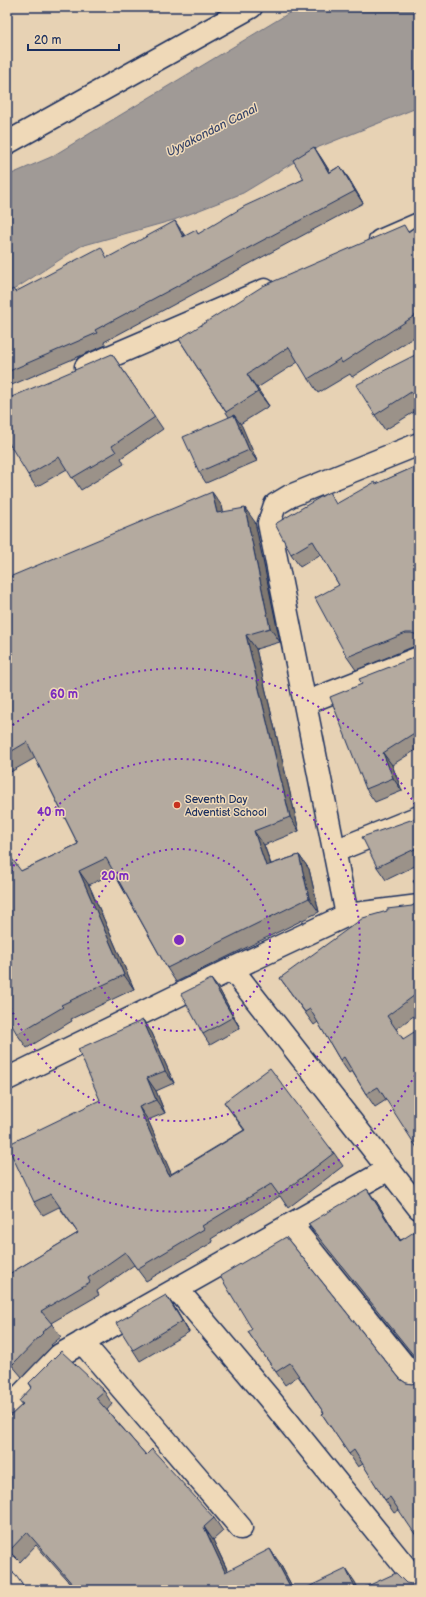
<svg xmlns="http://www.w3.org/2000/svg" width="426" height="1597" font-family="'Balsamiq Sans',sans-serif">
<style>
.water{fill:#a09a96;stroke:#6b6f80}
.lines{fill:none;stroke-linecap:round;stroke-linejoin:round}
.minor-casing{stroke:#1b2f5e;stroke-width:25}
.minor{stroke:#efd9b8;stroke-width:22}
.wall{fill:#9b9289;stroke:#1b2f5e}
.shaded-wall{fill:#7e776f;stroke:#1b2f5e}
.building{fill:#b4aa9f;stroke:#1b2f5e}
.ring{fill:none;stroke:#7b2cbf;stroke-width:2;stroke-dasharray:2 4}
.poi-dot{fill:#c8321e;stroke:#efd9b8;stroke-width:1.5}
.labels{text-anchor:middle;stroke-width:3;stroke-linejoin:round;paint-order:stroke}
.poi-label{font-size:11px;fill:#1b2f5e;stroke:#efd9b8;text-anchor:start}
.water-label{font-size:12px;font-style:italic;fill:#364469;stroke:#efd9b8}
.centre{fill:#7b2cbf;stroke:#efd9b8;stroke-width:2}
.ring-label{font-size:12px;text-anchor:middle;font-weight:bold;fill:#7b2cbf;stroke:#efd9b8;stroke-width:3;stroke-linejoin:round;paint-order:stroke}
</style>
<rect width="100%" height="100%" fill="#e7d2b4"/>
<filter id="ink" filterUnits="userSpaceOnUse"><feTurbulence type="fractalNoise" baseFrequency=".025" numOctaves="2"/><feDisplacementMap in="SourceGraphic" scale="8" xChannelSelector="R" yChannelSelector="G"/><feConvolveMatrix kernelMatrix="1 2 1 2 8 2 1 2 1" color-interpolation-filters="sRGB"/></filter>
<g filter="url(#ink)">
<!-- water -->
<path class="water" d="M299 7H419V107L319 147 243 193 174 220 81 246 7 294V176L51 157Z"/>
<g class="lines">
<!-- minor casing -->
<g class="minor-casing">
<path id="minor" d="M7 143 251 7
M380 241 419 224
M86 367 265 290
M305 703 419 658
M335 851 419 817
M347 915 269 523 275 505 290 496 419 444
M232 969 347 915 419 906
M7 1079 232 969 419 1208
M291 1225 419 1384
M177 1289 268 1397 419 1584
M82 1342 241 1528
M7 1410 60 1355 389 1169
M7 1583 12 1590"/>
</g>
<!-- minor -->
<use href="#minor" class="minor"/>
</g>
<!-- wall -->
<path class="wall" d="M314 147 330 172 340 166 349 179 363 203 104 342 106 345 7 387V293L15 292 108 257 183 233 185 236 199 234 304 179Z
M419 224V334L352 377 350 374 318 393 298 362 257 388 269 406 240 424 257 461 206 483 199 472 229 417 179 339 408 231Z
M419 353V409L385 430 375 415Z
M112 354 163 429 121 458 124 464 81 490 67 469 36 487 28 475Z
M419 465V646H415L356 670 347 657 339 585 321 554 300 567 291 554 337 504 377 484Z
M222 506 223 512 255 522 280 642 256 649 299 831 264 845 271 864 299 855 309 869 319 912 176 982 167 968 114 873 89 885 134 989 71 1019 72 1021 27 1048 17 1034 21 871 78 844 35 758 7 774V578Z
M419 654V748L392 765 402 791 375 802 366 789 362 684 415 657Z
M419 817V864L386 880 377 867Z
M419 877V890L413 881Z
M419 901V1012L396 1029 403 1039 386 1100 375 1107 366 1094 352 1071 349 1073 340 1060 318 1022 314 1025 280 978 412 906 417 903Z
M219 989 240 1028 210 1045 203 1034Z
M143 1020 152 1033 174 1083 156 1091 165 1113 148 1120 171 1174 244 1130 224 1102 334 1153 343 1166 288 1208 280 1196 211 1239 213 1242 146 1281 134 1265 97 1291 99 1295 51 1323 61 1337 51 1345 52 1346 22 1377 11 1364 7 1368V1272L9 1274 78 1233 59 1207 43 1215 34 1202 100 1100Z
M376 1201 400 1240 419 1234V1364L316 1237 308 1224Z
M166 1295 173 1305 189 1332 140 1361 133 1350Z
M248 1332 400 1379 406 1383 412 1384 418 1381 399 1510 394 1513 385 1500 363 1464 358 1467 322 1414 324 1413 298 1376 285 1385Z
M29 1383 104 1391 112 1404 107 1410 146 1455 214 1518 223 1531 213 1540 228 1571 279 1562 294 1590 73 1587 36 1545 20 1562 7 1549V1419L22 1405 19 1401 32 1388Z"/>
<!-- shaded-wall -->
<path class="shaded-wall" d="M314 147 322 159 338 185 329 173Z
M340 166 349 179 363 203 355 191Z
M175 221 183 233 192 250 183 237Z
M247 374 257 388 269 406 258 392Z
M234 415 242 426 257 461 249 450Z
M212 492 222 506 227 527 217 513Z
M245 508 255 522 280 642 270 628Z
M246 635 256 649 299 831 290 817Z
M383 753 392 765 402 791 393 778Z
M254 831 264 845 276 880 266 866Z
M299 855 309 869 319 912 309 898Z
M79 871 89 885 134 989 124 975Z
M211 979 219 989 240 1028 233 1017Z
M143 1020 152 1033 174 1083 165 1071Z
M147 1078 156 1091 165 1113 156 1100Z
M139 1107 148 1120 178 1189 169 1176Z
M367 1189 376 1201 409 1254 400 1241Z
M166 1295 173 1305 189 1332 182 1321Z
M204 1527 213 1540 234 1585 225 1572Z
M270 1549 279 1562 294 1590H292Z
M346 1569 355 1582 359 1590H356Z"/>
<!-- building -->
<path class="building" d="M314 147 329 173 340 166 355 191 95 330 97 333 7 372V293L13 289 15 292 101 247 107 258 175 221 183 237 196 230 198 234 245 206 304 179 293 160Z
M419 224V313L342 363 340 359 308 379 289 347 247 374 258 392 226 412 179 339 263 286 404 225 408 232Z
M419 353V405L411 392 375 415 356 385Z
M112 354 155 417 112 446 116 452 72 478 59 457 28 475 7 440V399Z
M234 415 249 450 199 472 183 437Z
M419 465V549L416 550 419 555V637L417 635 412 633H406L347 657 315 598 339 585 313 541 291 554 275 524 329 492 336 504 375 482 376 484Z
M212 492 217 513 245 508 270 628 246 635 290 817 254 831 266 866 299 855 309 898 167 968 106 858 79 871 124 975 61 1005 63 1007 17 1034 7 1017V852L21 871 78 844 27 742 7 754V578Z
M419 654V730L383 753 393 778 366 789 330 697 362 684 359 679 415 657Z
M419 817V847L377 867 362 837Z
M419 877V885L413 881Z
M419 901V992L387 1016 403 1039 419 1029V1151L378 1087 366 1094 344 1057 340 1060 310 1009 305 1012 280 978 363 918 387 911V909L412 906 417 903Z
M211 979 233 1017 203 1034 181 994Z
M143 1020 165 1071 147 1078 156 1100 139 1107 169 1176 245 1130 224 1102 270 1068 334 1153 279 1195 271 1184 202 1226 204 1229 137 1269 125 1252 88 1278 90 1282 41 1311 52 1324 42 1332 43 1333 13 1364 7 1357V1272H8L9 1274 78 1233 51 1194 34 1202 7 1145 100 1100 78 1049Z
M367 1189 400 1241 417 1230 419 1234V1362L308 1224Z
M286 1237 400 1379 406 1383 412 1384 418 1381 419 1379V1540L390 1497 385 1500 354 1450 349 1454 322 1414 324 1413 290 1363 276 1372 248 1332 252 1329 220 1276Z
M166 1295 182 1321 133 1350 116 1323Z
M61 1351 104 1391 96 1398 146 1455 152 1449 214 1518 204 1527 225 1572 270 1549 292 1590H69L74 1586 27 1532 11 1549 7 1545V1419L23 1404 19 1401 32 1387 29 1383Z
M346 1569 356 1590H302Z
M396 1573 406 1583 412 1584 418 1581 419 1579V1590H359Z"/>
</g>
<!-- distance rings -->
<g class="ring">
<circle cx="179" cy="940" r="91"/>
<path d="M7 883A181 181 0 1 1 7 997"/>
<path d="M418 1070A272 272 0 0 1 8 1151M8 729A272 272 0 0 1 418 810"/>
</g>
<!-- markers -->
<circle class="poi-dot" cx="177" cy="805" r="4"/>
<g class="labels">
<!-- poi labels -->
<g class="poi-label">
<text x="185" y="803">Seventh Day<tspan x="185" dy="13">Adventist School</tspan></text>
</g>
<!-- water labels -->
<g class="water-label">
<text transform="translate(212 130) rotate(-27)" y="4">Uyyakondan Canal</text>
</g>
</g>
<circle cx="179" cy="940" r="6" class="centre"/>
<g class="ring-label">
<text x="64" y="698">60 m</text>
<text x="51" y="816">40 m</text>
<text x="115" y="880">20 m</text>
</g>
<!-- margin -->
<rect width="426" height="1597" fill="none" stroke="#efd9b8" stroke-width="24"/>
<rect x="12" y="12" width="402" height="1573" fill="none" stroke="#1b2f5e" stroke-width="1.5" filter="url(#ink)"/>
<!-- scale -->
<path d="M28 44v6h91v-6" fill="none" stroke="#1b2f5e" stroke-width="2"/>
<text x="34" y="44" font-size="12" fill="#1b2f5e" stroke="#efd9b8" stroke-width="3" paint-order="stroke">20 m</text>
</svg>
